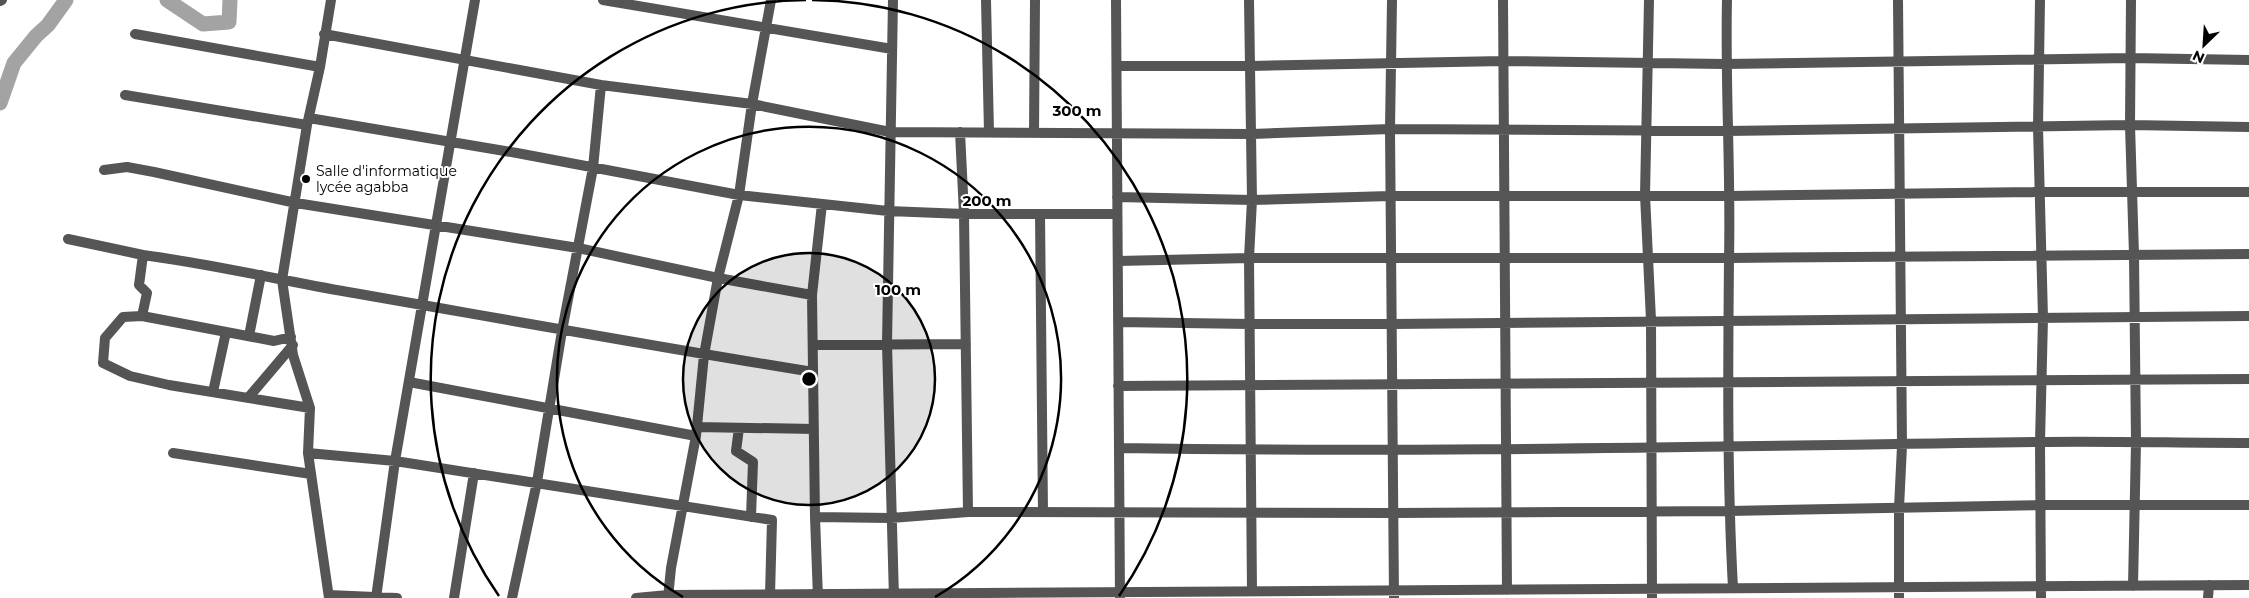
<svg xmlns="http://www.w3.org/2000/svg" width="2249" height="598" font-family="Montserrat,sans-serif">
<style>
.lines{fill:none;stroke-linecap:round;stroke-linejoin:round}
.river{stroke:#a3a3a3;stroke-width:15}
.minor{stroke:#555;stroke-width:10}
.ring{fill:none;stroke:#000;stroke-width:2.5}
.poi-dot{fill:#000;stroke:#fff;stroke-width:2}
.labels{text-anchor:middle;stroke-width:4;stroke-linejoin:round;paint-order:stroke}
.poi-label{font-size:14px;fill:#000;stroke:#fff;text-anchor:start}
.centre{fill:#000;stroke:#fff;stroke-width:2.5}
.ring-label{font-size:15px;text-anchor:middle;font-weight:bold;fill:#000;stroke:#fff;stroke-width:4;stroke-linejoin:round;paint-order:stroke}
</style>
<rect width="100%" height="100%" fill="#fff"/>
<g class="lines">
<!-- river -->
<path class="river" d="M167 0 203 24 229 22 230 0
M0 103 14 63 36 36 48 25 66 0"/>
<!-- minor -->
<path class="minor" d="M603 0 892 49
M893 0 887 344 894 598
M986 0 989 132
M1116 0 1120 598
M1249 0 1252 200 1249 258 1252 591
M1392 0 1390 129 1394 598
M1503 0 1507 590
M1649 0 1645 195 1651 320 1652 598
M1727 0C1725 86 1731 172 1729 258 1728 368 1727 478 1733 588
M1898 0 1902 446 1899 508V598
M2040 0 2038 127 2043 318 2040 442 2041 598
M2131 0 2130 125 2134 255 2136 443 2133 586
M0 1 2 0
M135 34 320 67
M324 34 601 85 752 104 890 132 1252 134 1390 129 1727 131 2130 125 2249 127
M1117 66H1251L1504 61 1725 64 2130 58 2249 60
M125 95 307 125
M309 118 517 153 739 195 888 211 964 214H1117
M960 132 964 214 968 512
M1034 133 1035 0
M104 170 127 167 154 172 296 203 578 248 718 278 812 295
M1117 197 1252 200 1390 196H1729L2040 192H2249
M1040 214 1043 512
M68 239 143 255
M1118 261 1249 258H1729L2249 254
M142 316 147 293 139 285 143 255C212 264 279 280 348 292 503 319 658 347 813 372
M1118 322 1250 324H1393L2249 316
M249 336 261 275
M291 337 274 341 142 316 123 317 105 338 103 363 130 376 169 385 310 408
M813 345 966 344
M409 382 696 436
M1118 386 2249 379
M213 392 226 332
M248 398 293 345
M697 427 814 429
M739 428 736 451 753 462 751 517
M1119 448C1426 453 1732 446 2039 442 2109 441 2179 443 2249 443
M173 453 311 474
M308 453 395 461 772 520 770 595
M815 517 891 518 968 512 1394 513 1729 511 2041 505H2249
M329 595 397 598
M329 598 308 453 310 408 293 355 282 280 307 125 320 67 331 0
M376 598 395 461 475 0
M454 598 474 473
M512 598 537 482 562 331 593 168 601 85
M636 598 668 595 2249 585
M668 598 671 568 696 436 704 355 718 278 739 195 752 104 771 0
M818 598 815 517 812 295 822 204
M2208 598 2209 585"/>
</g>
<!-- distance rings -->
<circle cx="809" cy="379" r="126" fill="#000" fill-opacity=".12"/>
<g class="ring">
<circle cx="809" cy="379" r="126"/>
<path d="M683 597A252 252 0 1 1 935 597"/>
<path d="M499 596A379 379 0 0 1 806 0M812 0A379 379 0 0 1 1119 596"/>
</g>
<!-- markers -->
<circle class="poi-dot" cx="306" cy="179" r="5"/>
<g class="labels">
<!-- poi labels -->
<g class="poi-label">
<text x="316" y="176">Salle d'informatique<tspan x="316" dy="16">lycée agabba</tspan></text>
</g>
</g>
<circle cx="809" cy="379" r="8" class="centre"/>
<g class="ring-label">
<text x="1077" y="116">300 m</text>
<text x="987" y="206">200 m</text>
<text x="898" y="295">100 m</text>
</g>
<!-- north arrow -->
<g transform="translate(2204 45) rotate(205)" stroke="#ffffff" stroke-width="4" paint-order="stroke">
<path d="M0-4L9 19L0 12L-9 19Z" fill="#000000"/>
<text y="-8" font-size="14" font-weight="bold" text-anchor="middle" fill="#000000">N</text>
</g>
</svg>
